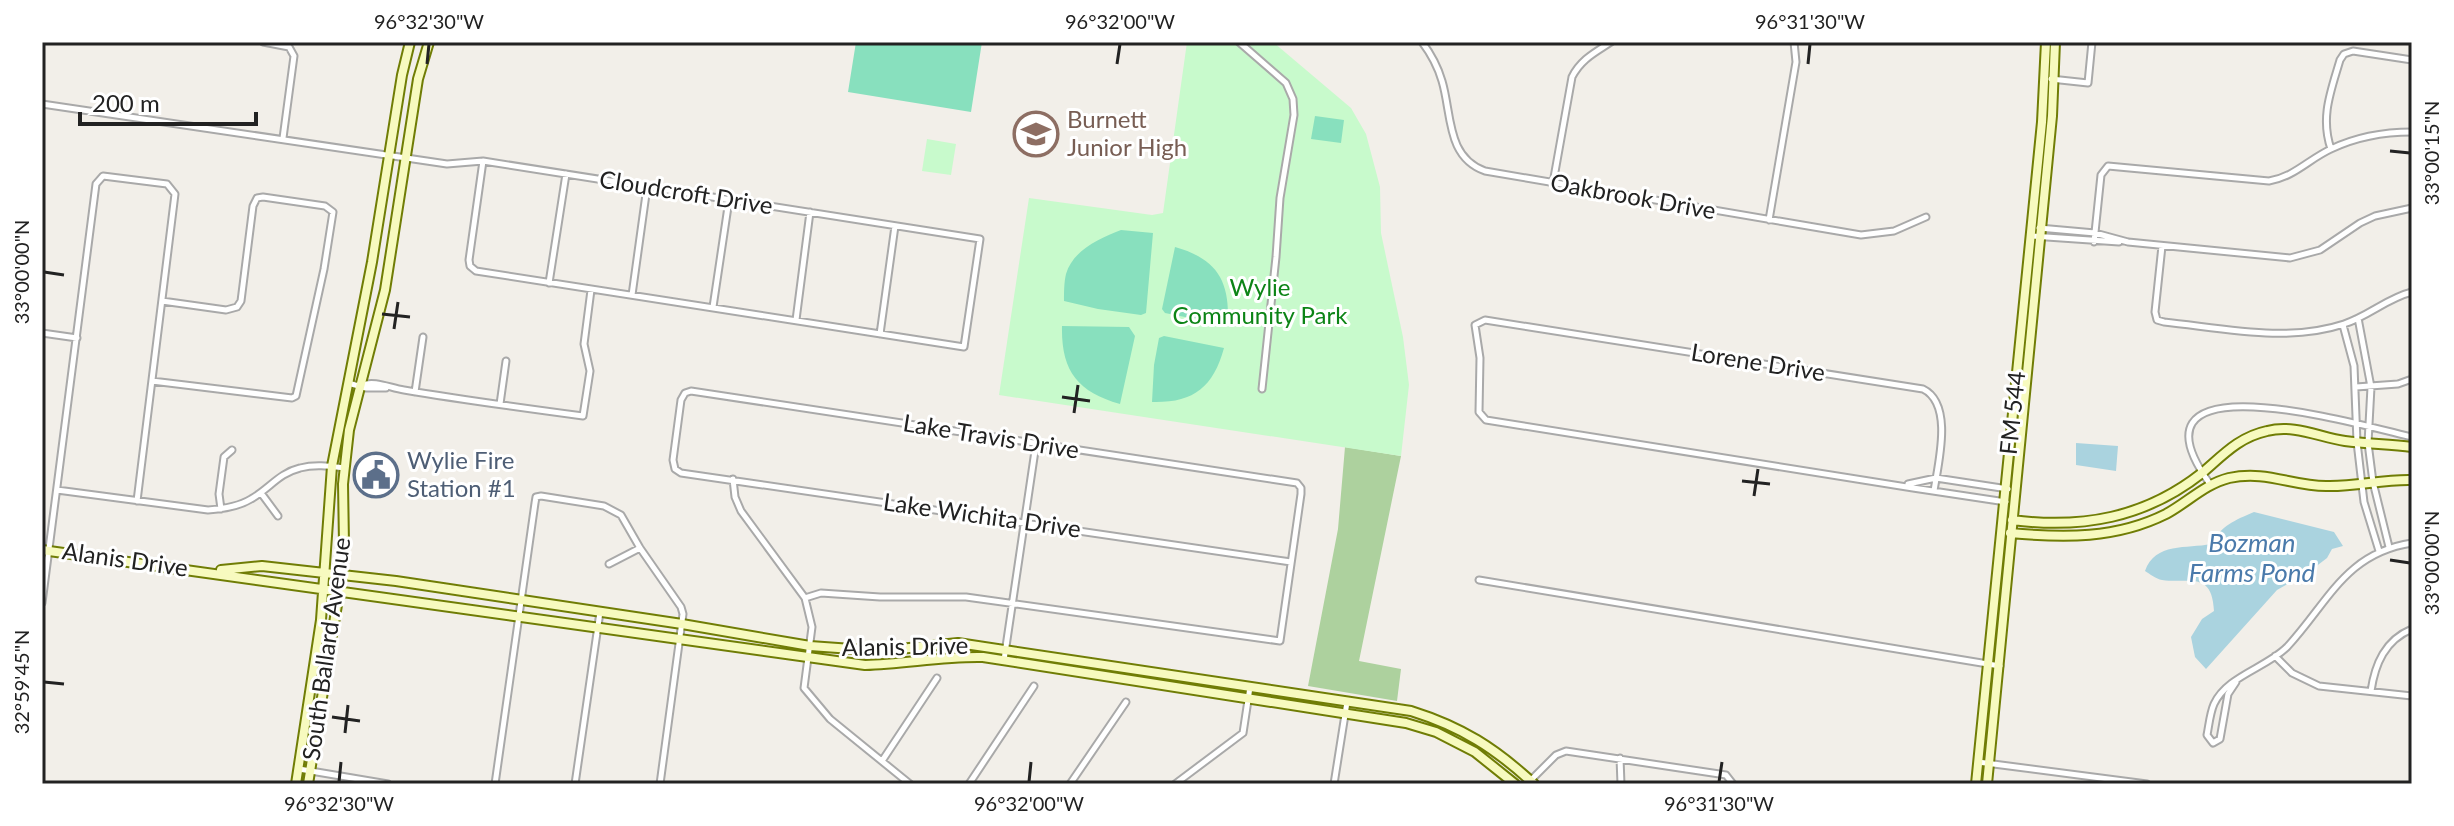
<svg xmlns="http://www.w3.org/2000/svg" width="2454" height="826" font-family="Lato,sans-serif">
<style>
.forest{fill:#add19e}
.park{fill:#c8facc}
.pitch{fill:#88e0be}
.water{fill:#aad3df}
.lines{fill:none;stroke-linecap:round;stroke-linejoin:round}
.street-casing{stroke:#a9a9a9;stroke-width:9}
.secondary-casing{stroke:#707d05;stroke-width:12}
.street{stroke:#fff;stroke-width:5}
.secondary{stroke:#f7fabf;stroke-width:8}
.ticks{fill:none;stroke:#222;stroke-width:3}
.labels{text-anchor:middle;stroke-width:6;stroke-linejoin:round;paint-order:stroke}
.education-label{font-size:24px;fill:#785e54;stroke:#fff;text-anchor:start}
.street-label{font-size:24px;fill:#222;stroke:#fff}
.park-label{font-size:24px;fill:#0c8416;stroke:#fff}
.service-label{font-size:24px;fill:#4e5e75;stroke:#fff;text-anchor:start}
.water-label{font-size:26px;font-style:italic;fill:#4a7aab;stroke:#fff}
.neatline{fill:none;stroke:#222;stroke-width:3}
.ticks-label{font-size:20px;text-anchor:middle;fill:#222}
</style>
<rect width="100%" height="100%" fill="#f2efe9"/>
<!-- forest -->
<path class="forest" d="M1345 447 1401 456 1359 661 1401 669 1397 701 1308 686 1338 529Z"/>
<!-- park -->
<path class="park" d="M1187 42H1273L1351 108 1366 134 1380 187 1381 233 1403 337 1409 385 1401 456 999 395 1029 198 1152 215 1163 213Z
M927 139 956 144 951 175 922 171Z"/>
<!-- pitch -->
<path class="pitch" d="M856 42H982L971 112 848 92Z
M1315 116 1344 120 1341 143 1311 139Z
M1121 230 1153 233 1146 313 1141 315 1098 309 1064 301C1064 293 1064 282 1066 274 1073 250 1100 238 1121 230Z
M1175 247C1214 258 1229 278 1228 318H1190L1165 313 1162 309Z
M1062 326 1129 327 1135 336 1120 404C1077 392 1061 370 1062 326Z
M1164 336 1224 348C1213 388 1193 403 1152 402L1154 365 1159 338Z"/>
<!-- water -->
<path class="water" d="M2076 443 2118 446 2116 471 2076 465Z
M2254 512 2334 532 2343 546 2332 549 2327 558 2310 571 2277 590 2206 669 2195 657 2191 637 2202 619 2214 611C2212 570 2189 584 2162 580 2156 579 2150 574 2145 571 2155 542 2187 549 2211 544 2221 526 2235 520 2254 512Z"/>
<g class="lines">
<!-- street casing -->
<g class="street-casing">
<path id="street" d="M263 42 289 47 294 56 283 138
M1239 42 1286 83 1293 99 1294 115 1280 198 1276 257 1262 389
M1422 42C1431 54 1438 67 1442 81 1452 114 1446 157 1485 171L1861 235 1894 231 1926 217
M2051 79 2088 83 2092 42
M42 104 447 164 483 161 980 239 964 347 476 271 470 266 469 260 483 161
M2331 149C2320 117 2331 91 2340 60L2344 54 2353 51 2412 60
M1553 183 1572 77C1581 59 1596 52 1611 42
M1769 220 1796 62 1794 42
M2039 228 2095 233 2128 242 2290 258 2320 250 2360 223 2375 216 2412 208
M2031 236 2119 242
M2094 242 2101 175 2108 166 2269 181C2294 177 2309 159 2331 149 2356 137 2385 132 2412 132
M2162 246 2155 312 2157 320 2164 322C2222 328 2287 343 2344 324 2369 316 2387 298 2412 292
M549 283 566 174
M632 295 647 187
M713 307 729 200
M2358 318 2371 387 2368 443 2373 482 2389 547
M796 320 810 212
M2343 325 2354 366 2357 442 2364 502 2379 551
M42 333 77 338
M880 334 895 226
M152 381 292 398 296 396 324 269 333 212 325 206 263 197 257 198 253 206 241 301 237 307 226 310 162 301
M348 383 366 388H386
M362 385C375 380 390 388 404 390 463 400 523 408 583 416L590 371 584 344 591 290
M2356 387 2398 384 2412 379
M415 392 423 337
M500 404 506 361
M733 479 735 497 741 511 805 598 812 627 804 688 830 719 910 784
M1908 484 1936 478 2008 489
M2210 484C2115 352 2367 427 2412 437
M57 490 208 510C223 509 238 507 251 499 269 489 279 473 300 468 315 464 329 466 345 468
M1934 491C1938 464 1954 404 1923 389L1485 320 1475 325 1480 358 1479 412 1486 420 1913 488 2006 502
M261 493 278 516
M221 509 219 494 224 457 232 450
M609 564 640 548
M1479 580 2000 666
M805 598 821 593 880 597H966L1280 641 1301 494V488L1297 483 691 391 685 393 681 400 673 460 675 469 681 473 1291 562
M42 603 96 184 103 176 167 184 175 194 137 501
M2275 656 2292 673 2319 686 2412 696
M1004 660 1036 444
M2236 682 2228 694 2220 739 2213 743 2207 735C2209 725 2210 713 2214 704 2227 676 2266 668 2287 647 2328 603 2345 553 2412 543
M2371 691C2375 664 2385 640 2412 629
M1620 758 1621 784
M882 761 937 678
M1978 762 2147 784
M299 769 388 784
M1530 781 1556 755 1566 751 1726 775 1733 784
M495 784 535 503 536 497 541 496 604 506 621 515 640 548 681 607 683 614 660 784
M575 784 600 612
M969 784 1034 686
M1070 784 1126 702
M1175 784 1243 733 1250 687
M1334 784 1347 702"/>
</g>
<!-- secondary casing -->
<g class="secondary-casing">
<path id="secondary" d="M2012 520C2082 529 2145 518 2202 473 2223 455 2239 437 2267 431 2294 424 2319 437 2345 441 2367 444 2390 444 2412 447
M2010 533C2064 538 2116 539 2166 514 2188 502 2205 484 2229 478 2266 470 2292 486 2326 486 2355 487 2383 479 2412 480
M42 550 865 665C905 664 943 656 983 657L1406 723 1436 732 1475 752 1515 784
M221 570 262 566 396 581 682 624 810 646 880 651 958 643 1411 711C1462 727 1495 748 1534 784
M296 784 321 620 332 466 372 262 402 75 410 42
M308 784 342 574 344 543 343 484 349 430 385 290 418 79 429 42
M1976 784 2042 122 2046 42
M1987 784 2052 116 2055 42"/>
</g>
<!-- street -->
<use href="#street" class="street"/>
<!-- secondary -->
<use href="#secondary" class="secondary"/>
</g>
<!-- ticks -->
<path class="ticks" d="M427 64 429 44M1117 64 1120 44M1808 64 1810 44M2390 151 2410 153M44 272 64 275M382 314 410 317M394 329 398 302M1062 397 1090 401M1074 413 1078 385M1742 481 1770 484M1754 496 1758 469M2390 560 2410 563M44 682 64 684M332 717 360 721M345 733 348 705M339 782 341 762M1029 782 1031 762M1719 782 1722 762"/>
<!-- icons -->
<defs>
<g id="school-ring" transform="scale(2.3)"><circle r="9.5" fill="#fff" stroke="#8d6e63" stroke-width="1.5"/><path d="M0-5L7-2L0 1L-7-2ZM-4 1L0 2.5L4 1V4Q0 6-4 4Z" fill="#8d6e63"/></g>
<g id="civic-ring" transform="scale(2.3)"><circle r="9.5" fill="#fff" stroke="#5c6f8a" stroke-width="1.5"/><path d="M-.6-6.5H3V-4.5H.6V-3L4-1V1h2V6H-6V1h2V-1L-.6-3ZM-1.2 2.5V6h2.4V2.5Z" fill="#5c6f8a"/></g>
</defs>
<g fill-rule="evenodd">
<use href="#school-ring" x="1036" y="134"/>
<use href="#civic-ring" x="376" y="475"/>
</g>
<g class="labels">
<!-- education labels -->
<g class="education-label">
<text x="1067" y="128">Burnett<tspan x="1067" dy="28">Junior High</tspan></text>
</g>
<!-- street labels -->
<g class="street-label">
<text transform="translate(686 193) rotate(9)" y="8">Cloudcroft Drive</text>
<text transform="translate(1633 197) rotate(10)" y="8">Oakbrook Drive</text>
<text transform="translate(1758 363) rotate(9)" y="8">Lorene Drive</text>
<text transform="translate(2013 413) rotate(-84)" y="8">FM 544</text>
<text transform="translate(991 437) rotate(9)" y="8">Lake Travis Drive</text>
<text transform="translate(982 516) rotate(8)" y="8">Lake Wichita Drive</text>
<text transform="translate(125 560) rotate(8)" y="8">Alanis Drive</text>
<text transform="translate(905 647) rotate(-1)" y="8">Alanis Drive</text>
<text transform="translate(327 649) rotate(-82)" y="8">South Ballard Avenue</text>
</g>
<!-- park labels -->
<g class="park-label">
<text x="1260" y="296">Wylie<tspan x="1260" dy="28">Community Park</tspan></text>
</g>
<!-- service labels -->
<g class="service-label">
<text x="407" y="469">Wylie Fire<tspan x="407" dy="28">Station #1</tspan></text>
</g>
<!-- water labels -->
<g class="water-label">
<text x="2252" y="552">Bozman<tspan x="2252" dy="30">Farms Pond</tspan></text>
</g>
</g>
<!-- border -->
<rect width="2454" height="826" fill="none" stroke="#ffffff" stroke-width="88"/>
<!-- scale -->
<path d="M80 112v12h176v-12" fill="none" stroke="#222222" stroke-width="4"/>
<text x="92" y="112" font-size="24" fill="#222222" stroke="#ffffff" stroke-width="6" paint-order="stroke">200 m</text>
<rect x="44" y="44" width="2366" height="738" class="neatline"/>
<g class="ticks-label">
<text x="429" y="29">96°32'30"W</text>
<text x="1120" y="29">96°32'00"W</text>
<text x="1810" y="29">96°31'30"W</text>
<text transform="translate(2432 153) rotate(-90)" y="7">33°00'15"N</text>
<text transform="translate(22 272) rotate(-90)" y="7">33°00'00"N</text>
<text transform="translate(2432 563) rotate(-90)" y="7">33°00'00"N</text>
<text transform="translate(22 682) rotate(-90)" y="7">32°59'45"N</text>
<text x="339" y="811">96°32'30"W</text>
<text x="1029" y="811">96°32'00"W</text>
<text x="1719" y="811">96°31'30"W</text>
</g>
</svg>
